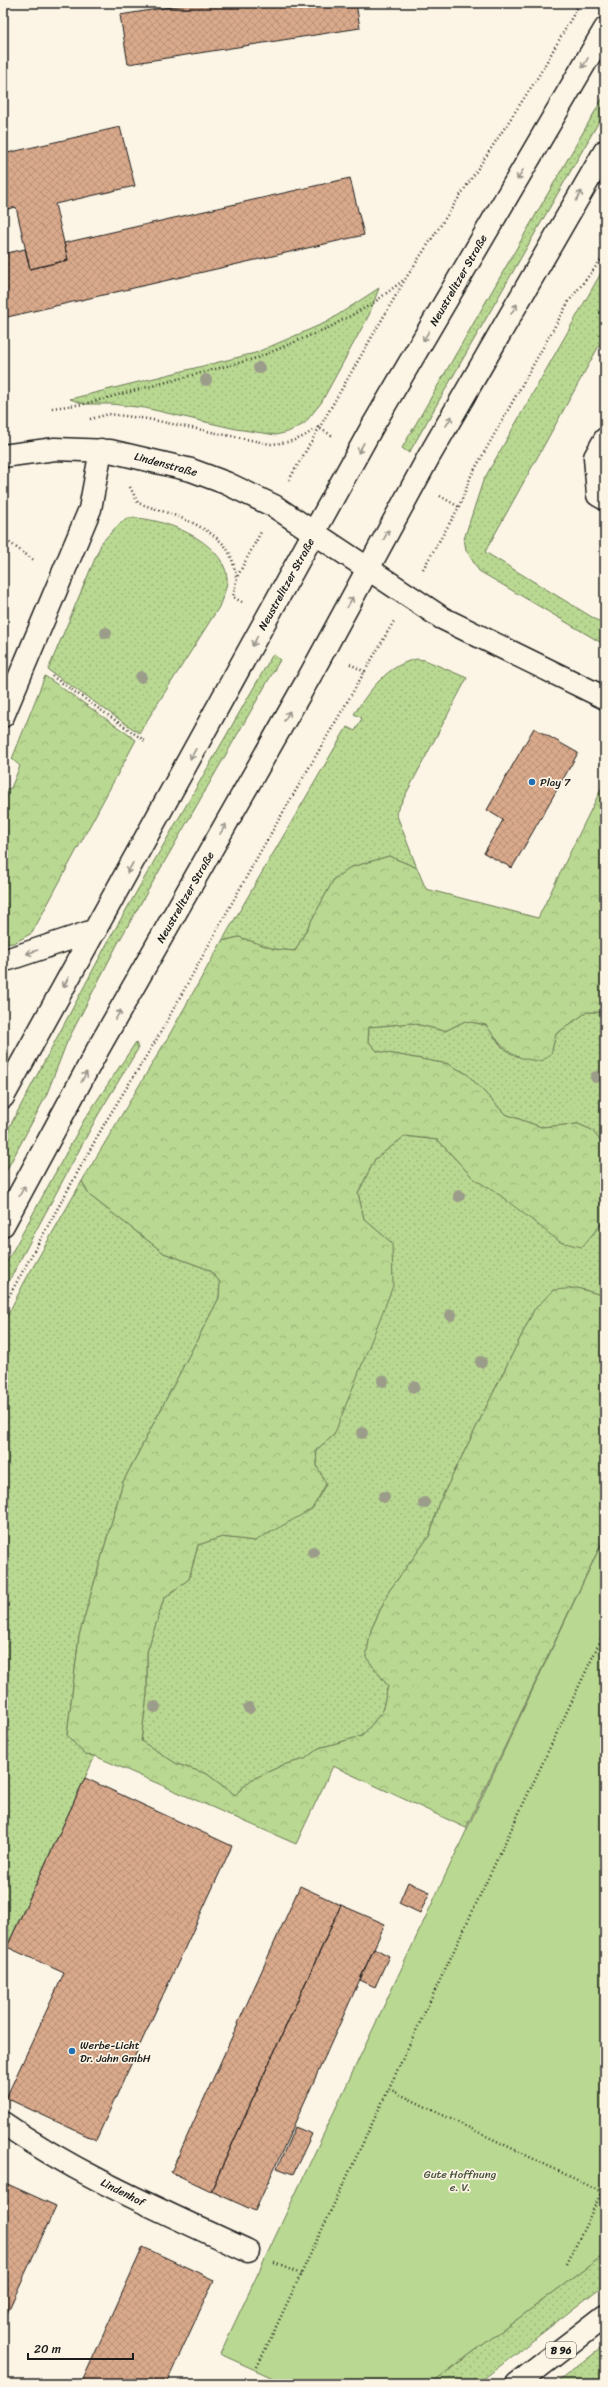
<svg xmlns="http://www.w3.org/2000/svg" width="608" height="2387" font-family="Sriracha,sans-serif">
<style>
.grass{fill:url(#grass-dots);stroke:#6a7a56}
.forest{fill:url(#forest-crowns);stroke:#6a7a56}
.garden{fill:#b9d891;stroke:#6a7a56}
.building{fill:url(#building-cross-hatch);stroke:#1c1c1c}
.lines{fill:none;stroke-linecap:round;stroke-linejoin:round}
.minor-casing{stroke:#1c1c1c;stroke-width:25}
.major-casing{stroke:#1c1c1c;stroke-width:25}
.path{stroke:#1c1c1c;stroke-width:2.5;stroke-dasharray:1 3;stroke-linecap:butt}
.minor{stroke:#fcf5e5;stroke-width:22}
.major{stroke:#fcf5e5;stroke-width:22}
.tree{fill:#9b9c8a}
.oneway{stroke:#97938b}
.poi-dot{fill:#1f6fb2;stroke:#fcf5e5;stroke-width:1.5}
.labels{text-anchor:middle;stroke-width:3.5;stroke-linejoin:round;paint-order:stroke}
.shield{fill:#fcf5e5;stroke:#5f5d58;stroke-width:1}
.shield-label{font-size:10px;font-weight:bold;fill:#1c1c1c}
.street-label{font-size:11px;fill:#1c1c1c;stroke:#fcf5e5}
.poi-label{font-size:11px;fill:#1c1c1c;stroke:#fcf5e5;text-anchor:start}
.park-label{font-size:11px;fill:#4b543f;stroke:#fcf5e5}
</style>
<defs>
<pattern id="grass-dots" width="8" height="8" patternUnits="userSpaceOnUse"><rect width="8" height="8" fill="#b9d891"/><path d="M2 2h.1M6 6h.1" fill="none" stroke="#9eb97c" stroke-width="1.8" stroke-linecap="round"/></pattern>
<pattern id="forest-crowns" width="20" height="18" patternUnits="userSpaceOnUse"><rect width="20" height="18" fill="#b9d891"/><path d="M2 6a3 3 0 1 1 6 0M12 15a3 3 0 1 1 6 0" fill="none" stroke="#9eb97c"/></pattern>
<pattern id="building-cross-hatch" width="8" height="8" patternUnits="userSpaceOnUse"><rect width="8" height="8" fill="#d9a98b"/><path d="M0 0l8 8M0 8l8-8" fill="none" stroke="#ba9177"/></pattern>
</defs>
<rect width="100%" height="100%" fill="#fcf5e5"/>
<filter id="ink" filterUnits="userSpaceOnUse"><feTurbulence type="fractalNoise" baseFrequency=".025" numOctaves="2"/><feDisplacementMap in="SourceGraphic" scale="8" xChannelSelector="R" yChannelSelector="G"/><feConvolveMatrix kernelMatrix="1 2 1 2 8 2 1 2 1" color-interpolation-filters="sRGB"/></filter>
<g filter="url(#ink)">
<!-- grass -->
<path class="grass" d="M605 94V111L409 453 402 448Z
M605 266V335L485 552 605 625V645L479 571 466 550 464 539 483 481Z
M379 288 369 315 321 403 304 424 288 432 276 435 236 429 145 408 111 404H84L70 399 255 353 327 322Z
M128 518C159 516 223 540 227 577 228 587 222 598 219 607L139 733 48 670 102 542 118 525Z
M273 654 280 660 118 943 67 1042 46 1096 3 1177V1139L110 938Z
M417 659 425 660 467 678 396 813 417 868 389 856 349 868 334 879 295 951 274 949 239 937 222 941 347 727 355 731 362 718 354 714C369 691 388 664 417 659Z
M587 1012H605V1147L592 1130 578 1124 541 1127 505 1114 467 1074 448 1064 377 1051 368 1041 369 1027 411 1023 445 1031 465 1021 486 1025 502 1047 551 1054 556 1034Z
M136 1042 138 1049 98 1115 3 1292 4 1267 84 1120Z
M405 1136 438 1140 473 1178 582 1247 601 1224H605V1296L577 1288 534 1310 438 1505 430 1535 389 1591 371 1630 366 1657 388 1686 382 1712 362 1736 319 1748 305 1759 283 1765 251 1780 235 1795 207 1774 177 1764 141 1741 147 1694V1652L164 1598 189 1579 198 1545 222 1537 255 1541 326 1484 317 1466 316 1450 334 1435 392 1243 364 1219 358 1193 375 1159Z
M82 1181 89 1195 164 1253 210 1270 220 1282 219 1298 123 1482 79 1636 67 1735 85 1755 95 1756 3 1955V1324L25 1281Z
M605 2254V2284L477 2384H430Z
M605 2345V2384H555Z"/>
<!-- forest -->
<path class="forest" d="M45 676 136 740 32 933 14 943 3 944V790L11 788 20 766 12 759Z
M605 781V1012H587L556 1034 551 1054 542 1061C510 1059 504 1050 486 1025L465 1021 445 1031 411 1023 369 1027 368 1041 377 1051 448 1064 467 1074 505 1114 541 1127 578 1124 592 1130 605 1147V1224H601L582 1247 560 1242 501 1196 473 1178 438 1140 405 1136 375 1159 358 1193 364 1219 392 1243 393 1286 334 1435 316 1450 317 1466 326 1484 312 1509 255 1541 222 1537 198 1545 189 1579 164 1598 147 1652V1694L141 1741 177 1764 207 1774 235 1795 251 1780 283 1765 305 1759 319 1748 362 1736 382 1712 388 1686 366 1657 371 1630 389 1591 430 1535 438 1505 534 1310 553 1290 577 1288 605 1296V1536L466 1828 333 1766 296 1844 95 1756 85 1755 67 1735 79 1636 123 1482 219 1298 220 1282 210 1270 164 1253 89 1195 82 1181 167 1039 222 941 239 937 274 949 295 951 334 879 349 868 389 856 417 868 426 889 538 918Z"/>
<!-- garden -->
<path class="garden" d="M605 1536V2254L430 2384H286L220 2354Z"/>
<!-- building -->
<path class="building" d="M195 3H356L360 28 128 64 120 15Z
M120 127 135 186 55 204 68 260 30 269 16 207 8 209 3 188V154Z
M350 178 364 235 3 318V254L25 249 30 269 68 260 64 243Z
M534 728 578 753 512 868 484 853 503 820 487 810Z
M85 1778 232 1846 96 2140 6 2098 64 1973 7 1947Z
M408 1882 430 1892 420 1913 399 1903Z
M300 1886 341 1905 211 2191 171 2172Z
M341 1905 385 1924 255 2211 211 2191Z
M374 1948 389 1956 375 1987 360 1980Z
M295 2127 312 2134 293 2174 277 2168Z
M3 2182 56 2206 3 2322Z
M143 2247 214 2280 166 2384H81Z"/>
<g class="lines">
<!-- minor casing -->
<g class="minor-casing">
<path id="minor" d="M605 439 595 457 598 495 605 499
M3 456 55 449 110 451 191 470 226 483 274 506 442 618 605 698
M3 716 90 509 101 450
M3 2123C79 2176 165 2212 248 2251"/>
</g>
<!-- major casing -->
<g class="major-casing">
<path id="major" d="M3 959H9L96 930
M3 1097 372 427 605 29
M3 1225 98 1049 311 674 428 458 605 151
M517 2384 605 2316"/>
</g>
<!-- path -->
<path class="path" d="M52 408 84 404 257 358 330 327 372 304 405 279
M90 419 109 414 148 419 270 444C289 443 300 440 315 429
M317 427 333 436
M289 480 406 278 538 77 580 3
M130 487 138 503C167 513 203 522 224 545 232 554 234 566 236 577
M440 496 459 507
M3 538 35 561
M423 569 459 507 471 476 569 301 605 255
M242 602 233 597 237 577 261 532
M350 664 365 672
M52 676 145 741
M3 1307 106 1121 158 1037 259 854 394 621
M389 2089 602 2192
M274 2263 301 2274
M567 2264 605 2185
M257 2367 605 1631"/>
<!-- minor -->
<use href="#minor" class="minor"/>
<!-- major -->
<use href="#major" class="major"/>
</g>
<!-- trees -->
<g class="tree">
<circle cx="259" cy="368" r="6"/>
<circle cx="206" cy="380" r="6"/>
<circle cx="106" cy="633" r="6"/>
<circle cx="141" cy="677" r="6"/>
<circle cx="596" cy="1077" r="6"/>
<circle cx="459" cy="1196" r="6"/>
<circle cx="451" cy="1315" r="6"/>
<circle cx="481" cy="1362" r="6"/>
<circle cx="383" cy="1381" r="6"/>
<circle cx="414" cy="1387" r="6"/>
<circle cx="362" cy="1433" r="6"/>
<circle cx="384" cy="1497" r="6"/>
<circle cx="424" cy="1503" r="6"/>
<circle cx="313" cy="1552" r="6"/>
<circle cx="155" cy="1707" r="6"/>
<circle cx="249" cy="1708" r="6"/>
</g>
<!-- one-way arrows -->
<defs><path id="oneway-shaft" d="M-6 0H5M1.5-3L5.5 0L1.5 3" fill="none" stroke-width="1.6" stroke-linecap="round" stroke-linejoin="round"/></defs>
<g class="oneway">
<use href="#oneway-shaft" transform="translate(585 63) rotate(120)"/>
<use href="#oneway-shaft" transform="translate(520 175) rotate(120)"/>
<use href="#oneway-shaft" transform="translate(579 196) rotate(-60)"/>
<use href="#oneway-shaft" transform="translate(514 309) rotate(-60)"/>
<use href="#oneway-shaft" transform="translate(426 336) rotate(120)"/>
<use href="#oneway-shaft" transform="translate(449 421) rotate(-60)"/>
<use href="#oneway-shaft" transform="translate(361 448) rotate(119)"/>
<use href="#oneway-shaft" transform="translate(386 535) rotate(-62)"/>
<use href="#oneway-shaft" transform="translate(350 602) rotate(-62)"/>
<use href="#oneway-shaft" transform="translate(255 641) rotate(118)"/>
<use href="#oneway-shaft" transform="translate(287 716) rotate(-60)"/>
<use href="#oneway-shaft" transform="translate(193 754) rotate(119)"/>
<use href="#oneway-shaft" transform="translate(223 829) rotate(-60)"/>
<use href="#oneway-shaft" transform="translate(130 868) rotate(119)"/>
<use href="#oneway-shaft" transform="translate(32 952) rotate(161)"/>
<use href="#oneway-shaft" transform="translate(66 982) rotate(119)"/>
<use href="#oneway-shaft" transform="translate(118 1015) rotate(-60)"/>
<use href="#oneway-shaft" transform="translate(84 1077) rotate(-62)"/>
<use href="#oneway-shaft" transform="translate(22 1191) rotate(-62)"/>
</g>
</g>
<!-- markers -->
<g class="poi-dot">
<circle cx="532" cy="782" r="4"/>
<circle cx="72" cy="2051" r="4"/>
</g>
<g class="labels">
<!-- shield labels -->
<rect class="shield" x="546" y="2342" width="30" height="16" rx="3"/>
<g class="shield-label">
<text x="561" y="2354">B 96</text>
</g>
<!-- street labels -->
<g class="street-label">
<text transform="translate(458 280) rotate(-60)" y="4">Neustrelitzer Straße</text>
<text transform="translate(166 464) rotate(15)" y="4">Lindenstraße</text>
<text transform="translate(286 584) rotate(-61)" y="4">Neustrelitzer Straße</text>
<text transform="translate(185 897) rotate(-60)" y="4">Neustrelitzer Straße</text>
<text transform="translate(123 2192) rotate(27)" y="4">Lindenhof</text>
</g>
<!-- poi labels -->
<g class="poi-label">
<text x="540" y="786">Play 7</text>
<text x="80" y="2049">Werbe-Licht<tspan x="80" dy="13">Dr. Jahn GmbH</tspan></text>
</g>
<!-- park labels -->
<g class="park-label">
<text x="460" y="2178">Gute Hoffnung<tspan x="460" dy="13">e. V.</tspan></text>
</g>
</g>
<!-- margin -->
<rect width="608" height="2387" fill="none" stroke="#fcf5e5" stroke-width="16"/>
<rect x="8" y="8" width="592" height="2371" fill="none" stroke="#1c1c1c" stroke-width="1.5" filter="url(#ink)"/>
<!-- scale -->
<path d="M28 2353v6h105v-6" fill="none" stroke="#1c1c1c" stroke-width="2"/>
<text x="34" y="2353" font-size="12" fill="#1c1c1c" stroke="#fcf5e5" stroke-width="3" paint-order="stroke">20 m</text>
</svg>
